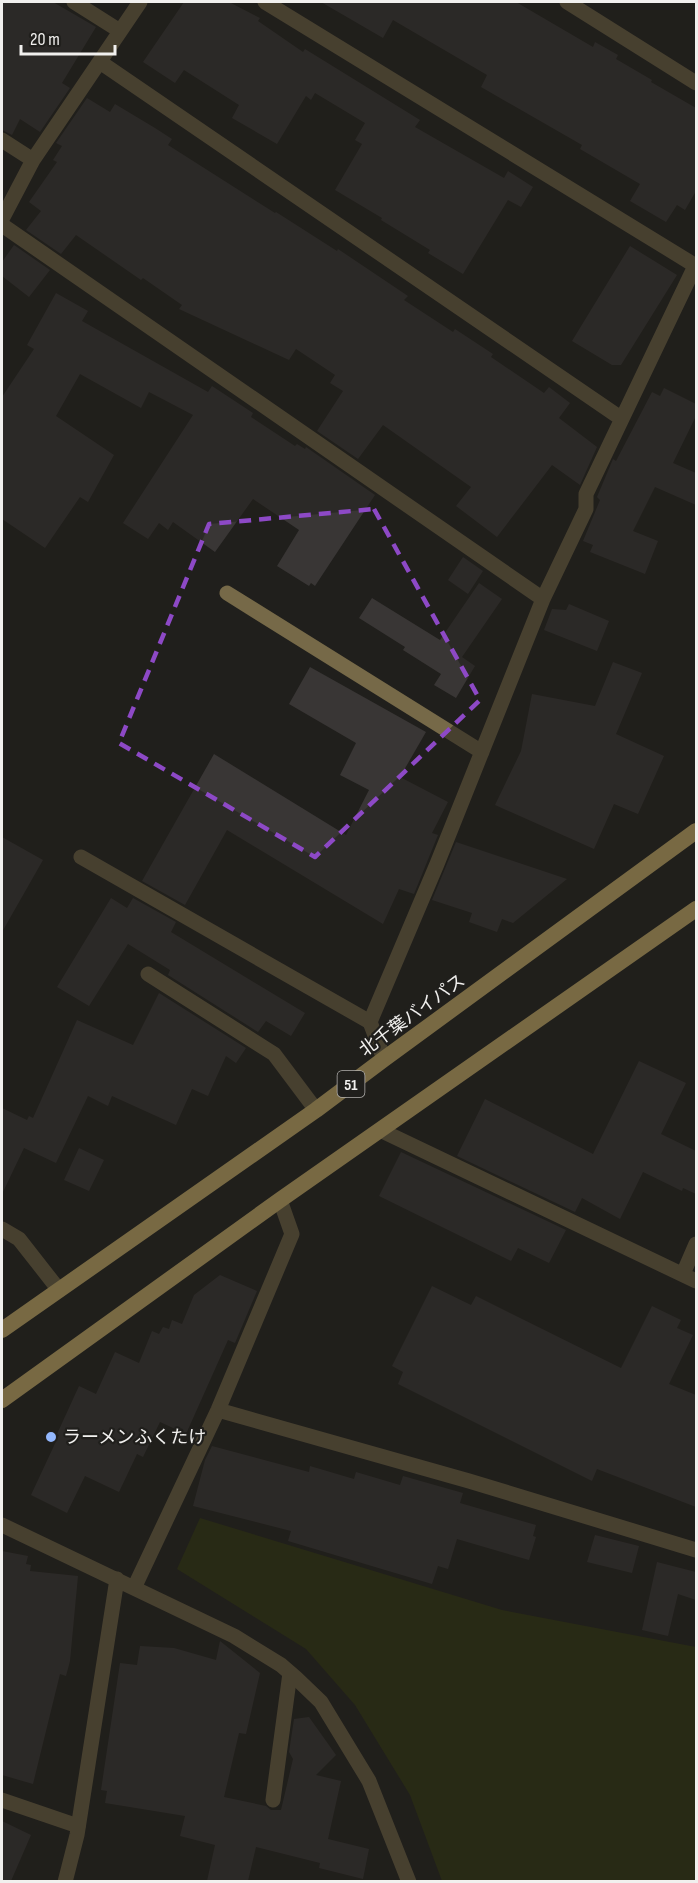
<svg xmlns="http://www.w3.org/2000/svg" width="698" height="1883" font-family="'Sofia Sans Condensed','Noto Sans JP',sans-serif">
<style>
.green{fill:#31380e}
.building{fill:#393635}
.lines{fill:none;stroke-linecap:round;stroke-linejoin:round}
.service{stroke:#766948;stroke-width:15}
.minor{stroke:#766948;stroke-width:15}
.trunk{stroke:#e2c474;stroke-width:16}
.marked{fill:none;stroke:#8d49c6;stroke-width:4.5;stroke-dasharray:12 8;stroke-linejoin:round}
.poi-dot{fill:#93b7fd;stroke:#201f1c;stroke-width:2}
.labels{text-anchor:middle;stroke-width:4.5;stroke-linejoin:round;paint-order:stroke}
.shield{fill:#201f1c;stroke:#b2b1af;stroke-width:1.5}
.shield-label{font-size:16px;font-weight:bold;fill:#f1f0ee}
.street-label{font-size:18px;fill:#f1f0ee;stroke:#201f1c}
.poi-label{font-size:18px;fill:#f1f0ee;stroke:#201f1c;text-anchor:start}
</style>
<rect width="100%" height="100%" fill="#201f1c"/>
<!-- green -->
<path class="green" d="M200 1518 502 1610 696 1647V1881H442L410 1795 355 1705 306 1649 177 1569Z"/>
<!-- building -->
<path class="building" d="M2 2H53L96 27 62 83 70 88 40 132 20 119 12 135 2 130Z
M184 2H229L260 18 258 21 303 52 305 49 420 120 415 127 504 178 508 171 533 187 521 207 508 200 463 274 428 253 430 250 381 220 382 218 335 190 362 144 355 140 365 123 315 93 311 100 306 96 277 144 232 118 239 105 184 70 175 83 143 62Z
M321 2H516L593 47 595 42 618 55 616 59 652 80 651 82 696 108V191L685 210 677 205 666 222 630 201 640 184 580 149 582 145 481 87 487 75 393 20 383 38Z
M87 98 110 112 115 104 155 128 172 139 168 145 275 213 276 212 337 251 338 249 408 296 404 300 453 332 455 329 493 354 491 357 544 393 549 387 570 403 559 418 597 447 580 485 552 465 497 537 456 506 471 487 383 425 358 459 317 431 343 391 330 383 335 375 296 349 289 360 179 309 182 305 143 278 141 280 76 235 61 254 26 230 41 211 29 202 57 162 53 160 62 146 56 143Z
M14 245 50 270 29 297 2 276V262Z
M630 246 677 275 621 365H612L572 341Z
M56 293 88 311 82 321 208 392 212 386 253 413 251 417 295 446 297 444 305 449 306 447 375 495 315 586 311 583 309 586 277 566 299 530 253 499 215 552 173 522 168 530 159 523 148 539 123 523 193 415 149 392 141 408 80 374 56 416 114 455 88 502 80 497 45 548 2 519V397L34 349 27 345Z
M664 388 696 404V416L673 463 696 473V505L655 487 633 531 658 541 645 574 590 552 593 545 583 541 600 500 597 497 613 459 616 461 652 392 660 396Z
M463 557 483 571 468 594 448 580Z
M479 583 502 599 462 657 475 666 456 698 434 685 441 674 403 650 405 647 359 618 372 598 440 640Z
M569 604 609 621 597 651 544 630 552 609 566 610Z
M613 662 642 673 616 734 664 756 638 814 614 804 594 849 495 805 521 751 532 694 595 706Z
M310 667 426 732 400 777 448 802 432 833 438 835 414 894 399 889 383 924 227 830 185 905 142 881 214 754 346 835 369 790 340 775 356 743 289 704Z
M2 837 43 860 2 932Z
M456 842 567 879 513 923 502 919 497 932 469 922 472 913 432 900Z
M111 898 127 908 133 898 176 922 171 932 305 1013 291 1036 266 1021 258 1032 168 975 170 970 128 944 89 1006 57 987Z
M159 993 246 1048 236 1063 226 1056 208 1096 192 1089 176 1125 112 1096 108 1106 88 1096 56 1163 24 1148 2 1194V1108L27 1120 29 1116 33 1118 77 1020 133 1045Z
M639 1061 686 1083 661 1134 696 1151V1194L683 1188 682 1191 643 1172 620 1219 582 1198 575 1212 457 1156 485 1099 593 1154Z
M79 1148 104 1160 89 1191 64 1180Z
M401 1152 566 1230 549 1263 518 1248 511 1261 379 1196Z
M220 1275 257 1291 235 1343 228 1340 186 1434 160 1422 143 1457 137 1454 119 1492 85 1476 67 1513 31 1495 59 1435 57 1434 79 1386 96 1394 115 1352 139 1363 152 1331 159 1334 163 1327 169 1329 172 1320 182 1324 194 1295Z
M432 1286 471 1305 476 1296 621 1368 652 1306 681 1320 677 1328 693 1335 669 1384 696 1395V1507L597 1469 592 1481 398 1384 403 1372 392 1366Z
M212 1446 309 1472 310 1466 354 1479 356 1472 400 1485 403 1476 463 1493 460 1503 536 1525 533 1536 536 1537 529 1560 457 1539 448 1569 438 1566 432 1584 288 1541 291 1531 193 1506 205 1460Z
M595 1535 639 1546 632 1573 587 1562Z
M2 1551 28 1556 26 1564 31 1565 30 1571 78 1576 70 1661 66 1676 60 1674 33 1784 2 1775Z
M657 1562 696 1572V1600L678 1594 668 1636 642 1630Z
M220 1641 260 1673 246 1734 239 1733 224 1797 266 1806 271 1810H281L293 1759 289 1752 294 1719 309 1717 336 1755 316 1775 341 1781 328 1839 369 1849 363 1879 319 1868 320 1863 256 1847 248 1881H207L215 1845 180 1836 185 1816 105 1803 107 1791 101 1790 120 1663 137 1665 140 1646 174 1648 216 1660Z
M2 1821 31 1835 11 1881H2Z"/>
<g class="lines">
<!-- service -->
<path class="service" d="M81 857 370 1022
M148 974 274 1054 316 1110
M2 1800 78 1826
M273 1800 290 1673"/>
<!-- minor -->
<path class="minor" d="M74 2 120 31
M265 2 696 266
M567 2 696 83
M100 62 622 419
M2 140 33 160
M2 219 33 160 140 2
M2 225 543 599
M227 593 482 752
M384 1059 370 1022 437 864 543 599 586 509V494L696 264
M380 1130 696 1281
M2 1229 19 1239 59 1290
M683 1274 696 1244
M218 1410 469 1481 696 1550
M2 1525 234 1636 281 1665 296 1678 321 1702 369 1781 409 1882
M134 1588 218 1410 292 1234 280 1200
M65 1882 77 1835 117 1579"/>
<!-- trunk -->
<path class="trunk" d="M2 1330 316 1110 384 1059 696 831
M2 1400 280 1200 696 909"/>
</g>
<!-- marked area -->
<path d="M0 0H698V1883H0ZM374 509 480 700 315 857 119 743 209 524Z" fill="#201f1c" fill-opacity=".55" fill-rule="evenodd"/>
<path class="marked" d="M374 509 480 700 315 857 119 743 209 524Z"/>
<!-- markers -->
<circle class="poi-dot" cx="51" cy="1437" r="6"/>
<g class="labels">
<!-- shield labels -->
<rect class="shield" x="337.5" y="1071" width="27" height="26" rx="4.5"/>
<g class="shield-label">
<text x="351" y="1090">51</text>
</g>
<!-- street labels -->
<g class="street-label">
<text transform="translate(412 1015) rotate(-36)" y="6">北千葉バイパス</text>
</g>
<!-- poi labels -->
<g class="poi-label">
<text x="63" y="1443">ラーメンふくたけ</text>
</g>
</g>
<!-- border -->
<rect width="698" height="1883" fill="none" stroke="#f1f0ee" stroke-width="6"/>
<!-- scale -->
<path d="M21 45v9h94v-9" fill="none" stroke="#f1f0ee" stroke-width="3"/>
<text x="30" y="45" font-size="18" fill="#f1f0ee" stroke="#201f1c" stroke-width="4.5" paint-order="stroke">20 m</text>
</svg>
